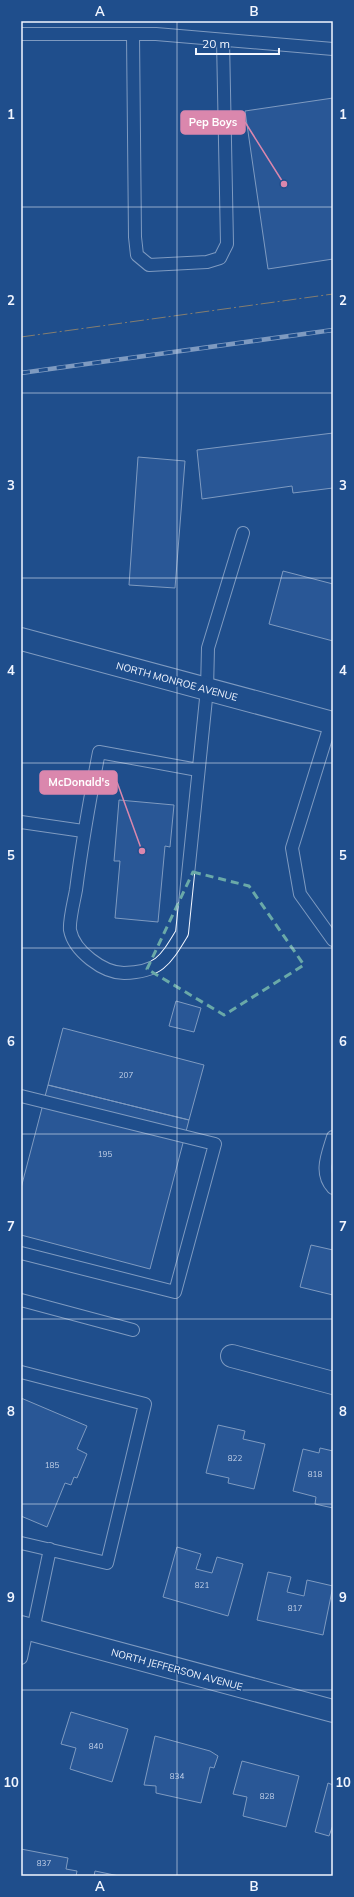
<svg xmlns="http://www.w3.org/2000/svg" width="354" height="1897" font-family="Mulish,sans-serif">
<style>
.building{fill:#3563a3;stroke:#f2f6ff}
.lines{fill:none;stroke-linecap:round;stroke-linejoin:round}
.lane-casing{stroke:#f2f6ff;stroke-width:14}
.street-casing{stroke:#f2f6ff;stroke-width:24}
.lane{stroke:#1f4e8c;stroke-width:12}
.street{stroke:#1f4e8c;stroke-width:22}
.rail-casing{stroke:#f2f6ff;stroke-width:4.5}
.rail{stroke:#1f4e8c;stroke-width:3;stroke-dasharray:9;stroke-linecap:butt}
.power{stroke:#ffb74d;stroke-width:1;stroke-dasharray:14 3 2 3;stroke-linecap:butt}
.marked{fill:none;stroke:#6aa9a8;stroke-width:3;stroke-dasharray:8 5;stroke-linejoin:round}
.grid{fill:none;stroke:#f2f6ff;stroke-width:1;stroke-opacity:0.55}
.labels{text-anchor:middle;stroke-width:3;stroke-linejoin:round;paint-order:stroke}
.number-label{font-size:8px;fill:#c3d1e8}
.street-label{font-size:10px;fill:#f2f6ff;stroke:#1f4e8c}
.leader{fill:none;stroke:#da87ad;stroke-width:1.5}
.callout-dot{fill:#da87ad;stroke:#1f4e8c;stroke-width:1.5}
.callout{fill:#da87ad;stroke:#da87ad;stroke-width:1.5}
.callout-label{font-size:11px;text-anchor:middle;font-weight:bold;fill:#fff}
.neatline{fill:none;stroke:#f2f6ff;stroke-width:1.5}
.grid-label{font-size:13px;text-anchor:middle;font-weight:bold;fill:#f2f6ff}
</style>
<rect width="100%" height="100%" fill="#1f4e8c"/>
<!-- building -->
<path class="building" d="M333 98V259L268 269 245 111Z
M333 433V488L293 493 292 486 202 499 197 450Z
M138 457 185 461 175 588 129 585Z
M283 571 333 584V641L269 624Z
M119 800 174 805 170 847 165 846 158 922 115 918 120 861H114Z
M176 1001 201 1008 194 1032 169 1026Z
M63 1028 204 1065 189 1120 48 1085Z
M48 1085 189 1120 150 1269 21 1235V1188Z
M311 1245 333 1250V1295L300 1287Z
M21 1398 87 1426 77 1449 87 1454 77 1478 74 1477 71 1485 65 1483 47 1527 21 1516Z
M218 1425 245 1431 243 1439 265 1444 254 1489 228 1483 229 1478 206 1473Z
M320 1448 333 1451V1508L315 1504 316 1497 293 1491 303 1449 319 1453Z
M177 1547 201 1554 196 1569 212 1573 217 1557 243 1564 228 1616 163 1597Z
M268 1572 291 1577 287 1592 304 1596 307 1580 333 1586 323 1635 257 1620Z
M71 1712 128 1729 112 1782 70 1769 76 1748 61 1744Z
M155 1736 210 1751 218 1756 214 1768 210 1767 201 1803 156 1793V1786L144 1785Z
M242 1761 299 1776 286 1827 243 1816 247 1797 233 1794Z
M328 1783 333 1785V1825L329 1836 315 1832Z
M21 1849 68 1858 66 1869 77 1871 76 1876H21Z
M95 1871 119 1876H94Z"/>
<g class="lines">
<!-- lane casing -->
<g class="lane-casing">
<path id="lane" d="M21 34H156L333 49
M133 35 135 237 137 255 149 265 207 262 220 258 227 244 223 40
M331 722 292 848 300 894 333 940
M198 770 99 752C90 798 82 843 76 890 74 901 69 920 70 930 74 951 103 973 124 973 159 972 165 961 182 933L207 689 208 648 243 533
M21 822 83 831
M21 1096 215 1144 175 1292 21 1253
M333 1137C328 1154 319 1173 333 1188
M21 1300 133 1330
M21 1372 145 1404 107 1563 21 1543
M33 1630 50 1549
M21 1658 27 1629"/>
</g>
<!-- street casing -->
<g class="street-casing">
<path id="street" d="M21 639 333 723
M232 1356 333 1383
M21 1627 333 1711"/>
</g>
<!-- lane -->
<use href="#lane" class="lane"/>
<!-- street -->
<use href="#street" class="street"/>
<!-- rail casing -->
<g class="rail-casing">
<path id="rail" d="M21 373 333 330"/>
</g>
<!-- rail -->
<use href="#rail" class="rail"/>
<!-- power -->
<path class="power" d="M21 337 333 294"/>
</g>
<!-- marked area -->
<path d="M0 0H354V1897H0ZM193 872 249 886 304 965 224 1015 147 969Z" fill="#1f4e8c" fill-opacity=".55" fill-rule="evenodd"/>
<path class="marked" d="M193 872 249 886 304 965 224 1015 147 969Z"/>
<!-- grid -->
<path class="grid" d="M177 21V1876M21 207H333M21 393H333M21 578H333M21 763H333M21 948H333M21 1134H333M21 1319H333M21 1504H333M21 1690H333"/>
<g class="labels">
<!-- number labels -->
<g class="number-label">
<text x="126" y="1078">207</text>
<text x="105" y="1157">195</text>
<text x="235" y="1461">822</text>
<text x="52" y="1468">185</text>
<text x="315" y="1477">818</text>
<text x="202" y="1588">821</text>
<text x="295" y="1611">817</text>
<text x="96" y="1749">840</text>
<text x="177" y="1779">834</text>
<text x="267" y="1799">828</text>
<text x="44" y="1866">837</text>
</g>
<!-- street labels -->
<g class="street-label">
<text transform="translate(177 681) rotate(15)" y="4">NORTH MONROE AVENUE</text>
<text transform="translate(177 1669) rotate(15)" y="4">NORTH JEFFERSON AVENUE</text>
</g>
</g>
<!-- callouts -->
<path class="leader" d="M284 184L245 122M142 851L117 782"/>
<g class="callout-dot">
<circle cx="284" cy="184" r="4"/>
<circle cx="142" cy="851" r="4"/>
</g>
<g class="callout">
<rect x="181" y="111" width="64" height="23" rx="4"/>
<rect x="40" y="771" width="77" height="23" rx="4"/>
</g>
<g class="callout-label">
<text x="213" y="126">Pep Boys</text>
<text x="79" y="786">McDonald's</text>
</g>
<!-- border -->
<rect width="354" height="1897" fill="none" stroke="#1f4e8c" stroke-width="44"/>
<!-- scale -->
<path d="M196 48v6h83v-6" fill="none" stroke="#f2f6ff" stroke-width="2"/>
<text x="202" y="48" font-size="12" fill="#f2f6ff" stroke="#1f4e8c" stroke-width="3" paint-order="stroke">20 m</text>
<rect x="22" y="22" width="310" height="1853" class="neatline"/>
<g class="grid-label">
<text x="100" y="16">A</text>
<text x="254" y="16">B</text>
<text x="11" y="119">1</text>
<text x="343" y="119">1</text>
<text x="11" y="305">2</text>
<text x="343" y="305">2</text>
<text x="11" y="490">3</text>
<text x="343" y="490">3</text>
<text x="11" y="675">4</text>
<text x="343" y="675">4</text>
<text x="11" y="860">5</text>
<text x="343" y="860">5</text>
<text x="11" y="1046">6</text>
<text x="343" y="1046">6</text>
<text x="11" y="1231">7</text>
<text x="343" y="1231">7</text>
<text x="11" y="1416">8</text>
<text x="343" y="1416">8</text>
<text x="11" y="1602">9</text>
<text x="343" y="1602">9</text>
<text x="11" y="1787">10</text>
<text x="343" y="1787">10</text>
<text x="100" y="1891">A</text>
<text x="254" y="1891">B</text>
</g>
</svg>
